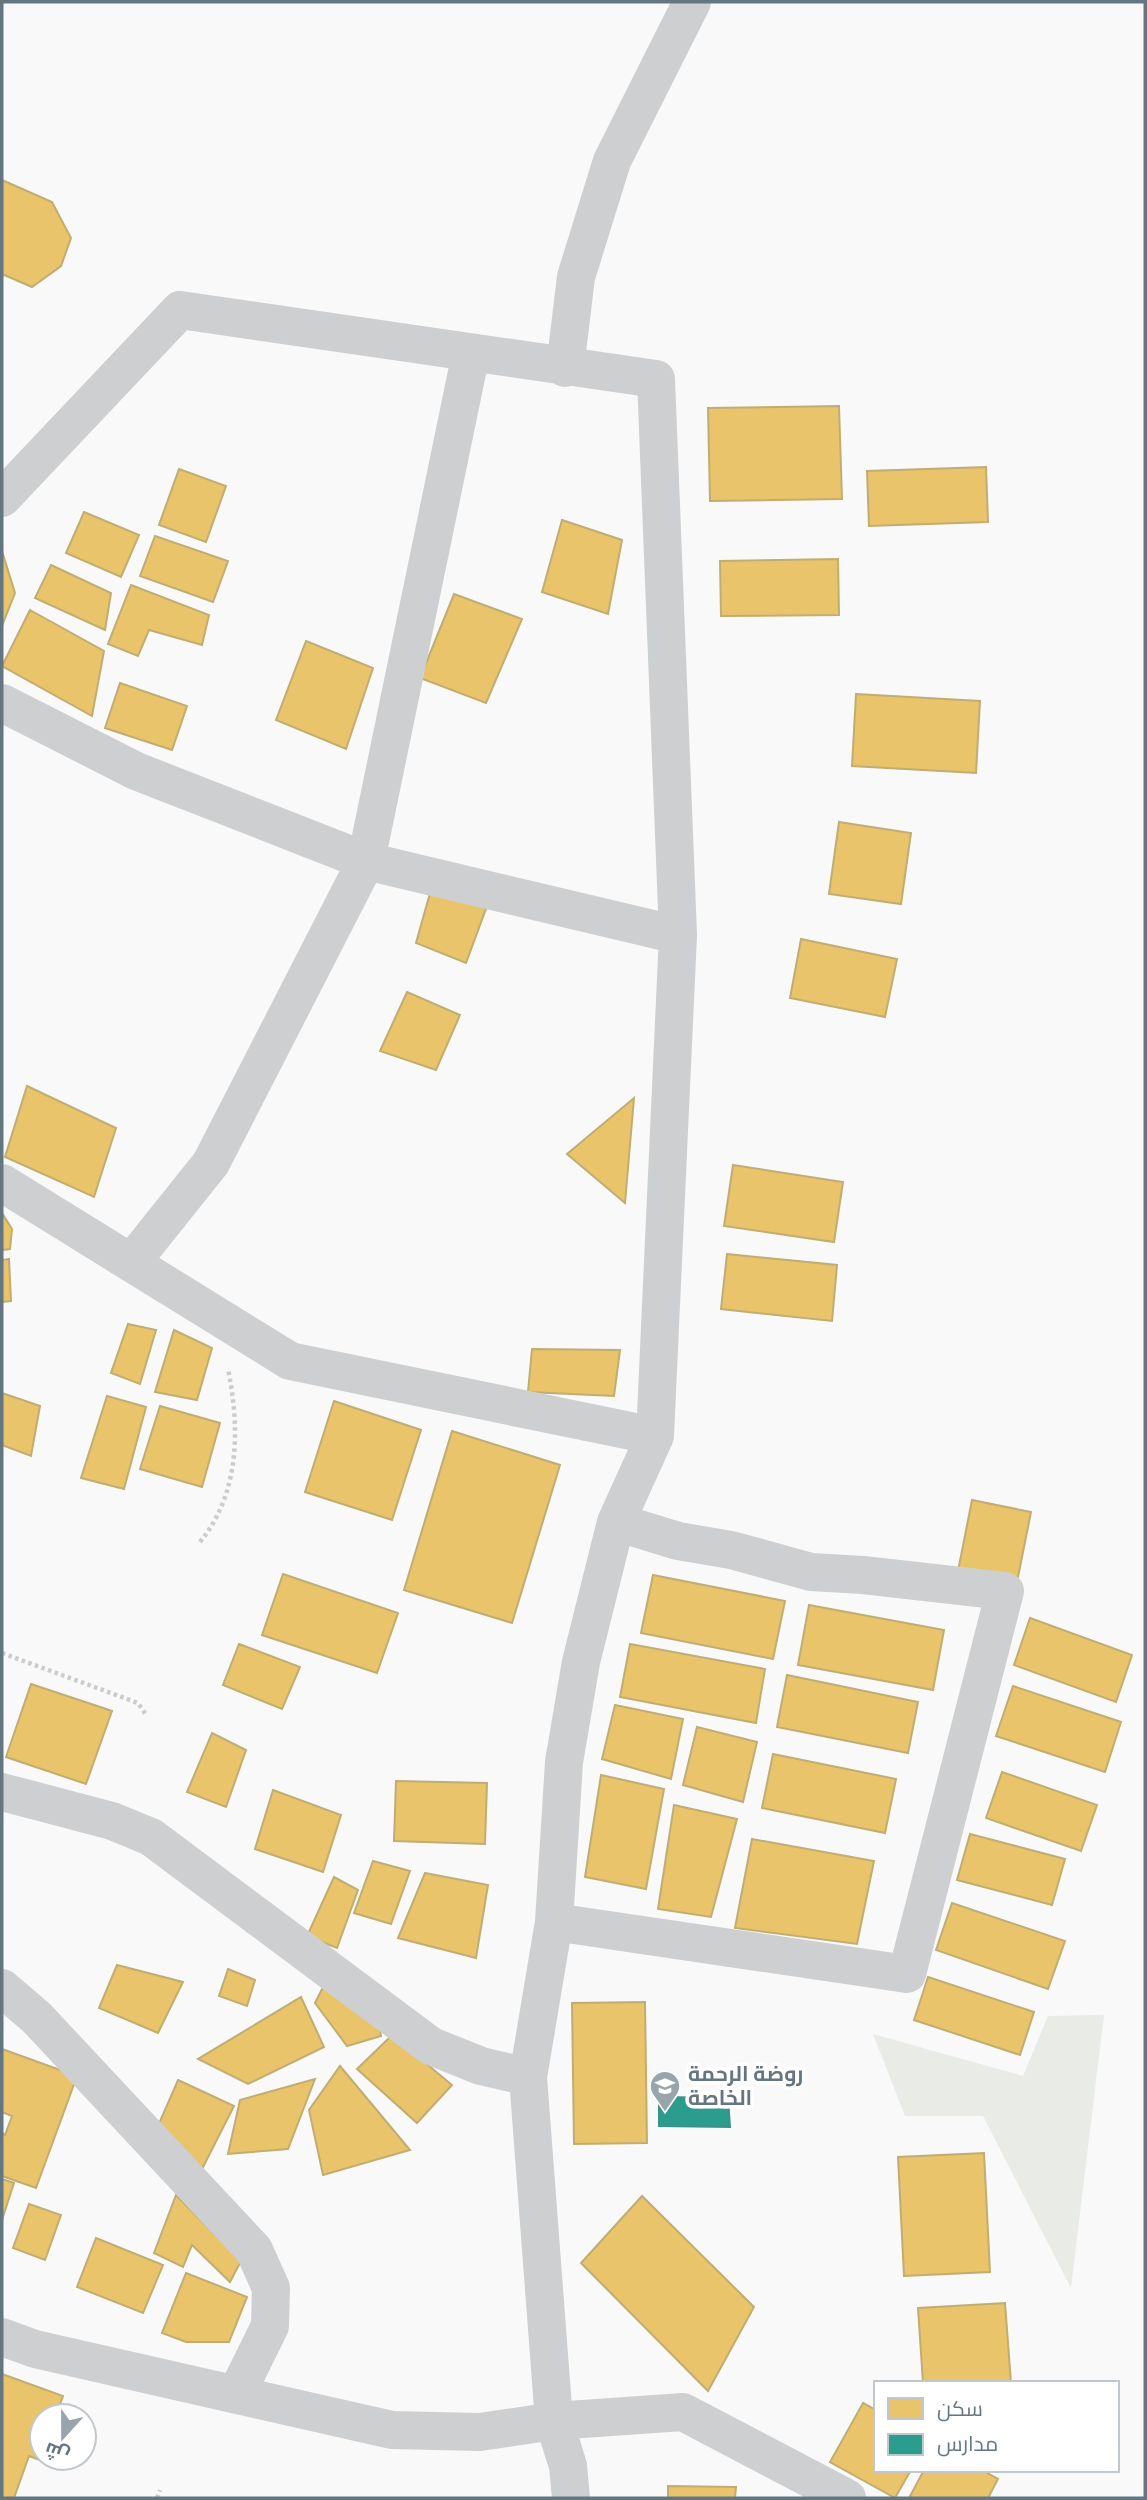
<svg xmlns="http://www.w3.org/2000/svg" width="1147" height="2500" font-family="'Archivo Narrow',Cairo,sans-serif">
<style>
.green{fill:#e8ebe6}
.homes{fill:#e9c46a;stroke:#c1ad72;stroke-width:2}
.schools{fill:#2a9d8f;stroke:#3c918b;stroke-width:2}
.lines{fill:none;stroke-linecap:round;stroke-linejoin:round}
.path{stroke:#cbcccd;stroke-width:4.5;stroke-dasharray:3.5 3.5;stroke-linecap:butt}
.minor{stroke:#cecfd0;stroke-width:38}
.labels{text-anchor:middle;stroke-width:7;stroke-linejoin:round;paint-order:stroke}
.poi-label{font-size:21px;font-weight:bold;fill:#657683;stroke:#fff;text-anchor:start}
</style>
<rect width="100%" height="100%" fill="#f9f9f9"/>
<!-- green -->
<path class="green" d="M1104 2015 1071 2288 983 2116H905L873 2034 1023 2076 1048 2016Z"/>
<!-- homes -->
<path class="homes" d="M2 180 52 202 71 238 61 266 32 287 2 274Z
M839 406 842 499 710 501 708 408Z
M986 467 988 522 869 526 867 471Z
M179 469 226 486 206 542 159 525Z
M84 512 139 535 121 577 66 553Z
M562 520 622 540 608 614 542 592Z
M155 536 228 561 213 602 140 576Z
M2 551 15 593 2 626Z
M838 559 839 615 721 616 720 561Z
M51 565 111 593 105 630 35 598Z
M131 585 209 615 202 645 149 630 138 656 108 644Z
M454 594 522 619 486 703 420 678Z
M30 610 104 651 92 716 2 666Z
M306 641 373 668 346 749 276 720Z
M120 683 187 706 172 750 105 728Z
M856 694 980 701 976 773 852 766Z
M839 822 911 833 901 904 829 894Z
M432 886 487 906 466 963 416 943Z
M801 939 897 959 885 1017 790 998Z
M407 992 460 1015 436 1070 380 1051Z
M27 1086 116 1128 94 1197 5 1157Z
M634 1098 625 1203 567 1154Z
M733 1165 843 1182 834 1242 724 1226Z
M2 1213 12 1229 10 1249 2 1250Z
M727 1254 837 1265 832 1321 721 1309Z
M9 1259 11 1301 2 1302V1260Z
M128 1324 156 1330 140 1384 111 1373Z
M174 1330 212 1348 197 1400 155 1392Z
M532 1349 620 1350 614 1396 528 1392Z
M2 1393 40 1406 31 1456 2 1445Z
M107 1396 146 1407 124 1489 81 1478Z
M334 1401 421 1430 392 1520 305 1492Z
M160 1406 220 1423 202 1487 140 1469Z
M452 1431 560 1465 512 1623 404 1590Z
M972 1500 1031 1512 1017 1582 958 1571Z
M283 1574 398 1613 377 1673 262 1635Z
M653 1575 785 1601 773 1659 641 1633Z
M809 1605 944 1630 933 1690 798 1665Z
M1030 1618 1132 1655 1116 1702 1014 1665Z
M239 1644 300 1667 282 1709 223 1685Z
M630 1644 765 1669 756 1723 620 1697Z
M787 1675 918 1702 908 1753 777 1727Z
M31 1684 112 1711 86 1784 6 1757Z
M1013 1686 1121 1722 1105 1772 996 1736Z
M615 1705 683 1719 671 1779 602 1759Z
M697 1727 757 1742 743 1802 683 1785Z
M212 1733 246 1750 226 1807 187 1792Z
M773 1754 896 1779 885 1833 762 1808Z
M1002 1772 1097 1805 1081 1851 986 1818Z
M601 1775 664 1789 646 1889 585 1877Z
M396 1781 487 1783 485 1844 394 1841Z
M273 1790 341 1815 323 1872 255 1849Z
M674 1805 737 1819 711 1917 658 1909Z
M970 1834 1065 1859 1052 1905 957 1880Z
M752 1839 874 1861 857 1944 735 1928Z
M373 1861 410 1871 391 1924 354 1913Z
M425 1873 488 1885 476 1958 398 1938Z
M334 1877 358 1890 337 1948 307 1936Z
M952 1903 1065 1941 1048 1989 936 1950Z
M117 1965 183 1982 158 2033 99 2008Z
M228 1969 255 1980 247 2006 219 1996Z
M928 1977 1034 2012 1020 2055 914 2020Z
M324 1985 378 2012 381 2036 347 2046 315 2003Z
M301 1997 324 2047 248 2084 198 2059Z
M645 2002 647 2143 574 2144 572 2003Z
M392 2035 452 2085 417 2123 357 2069Z
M2 2049 77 2076 36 2188 2 2176V2133L5 2135 12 2116 2 2112Z
M340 2066 410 2150 323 2175 309 2110Z
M315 2079 288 2149 228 2154 240 2100Z
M178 2080 234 2106 197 2179 154 2135Z
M984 2153 990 2272 904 2276 898 2157Z
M2 2179 14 2183 2 2220Z
M176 2195 241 2261 230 2282 192 2245 183 2267 154 2253Z
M642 2196 754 2307 708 2391 581 2263Z
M29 2204 61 2215 45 2260 13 2248Z
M96 2238 163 2265 143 2313 77 2287Z
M186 2273 247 2297 229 2342H186L162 2333Z
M1005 2303 1011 2383H923L918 2308Z
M2 2374 63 2396 56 2416H42V2456L40 2460 29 2456 14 2498H2Z
M863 2403 876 2410V2470H911L895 2498 830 2462Z
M924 2470H982L998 2479 988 2498H909Z
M668 2486 736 2487 735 2498H668Z"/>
<!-- schools -->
<path class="schools" d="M659 2097 728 2098 730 2127 659 2126Z"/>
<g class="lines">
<!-- path -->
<path class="path" d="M200 1542C240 1493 240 1428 228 1369
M2 1653 138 1703 147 1716
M157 2498 160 2490"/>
<!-- minor -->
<path class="minor" d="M565 368 576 277 612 161 692 2
M2 498 180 310 656 379 678 935 655 1436 616 1522 581 1662 564 1762 554 1922 528 2077 554 2421 568 2466 571 2498
M2 703 136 771 366 861 678 935
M2 1183 290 1361 655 1436
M131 1263 211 1163 366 861 471 353
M2 1792 112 1821 151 1837 431 2046 481 2066 528 2077
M554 1922 907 1974 1005 1591 863 1575 811 1572 731 1550 678 1541 616 1522
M2 1988 37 2018 254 2250 271 2288 270 2326 236 2395
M2 2337 35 2349 392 2430 480 2432 554 2421 683 2412 847 2498"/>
</g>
<!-- icons -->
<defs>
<g id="school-pin" transform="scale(1.575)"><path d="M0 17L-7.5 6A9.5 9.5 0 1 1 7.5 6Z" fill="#99a4ac" stroke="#fff"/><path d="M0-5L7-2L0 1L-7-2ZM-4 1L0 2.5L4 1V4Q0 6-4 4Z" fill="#fff"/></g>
</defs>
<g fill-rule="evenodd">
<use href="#school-pin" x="665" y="2086"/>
</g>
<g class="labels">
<!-- poi labels -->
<g class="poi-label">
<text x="688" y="2081">روضة الرحمة<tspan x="688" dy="24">الخاصة</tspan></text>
</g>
</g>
<!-- border -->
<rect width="1147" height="2500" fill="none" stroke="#657683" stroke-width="7"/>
<!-- legend -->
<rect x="874" y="2381" width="245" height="91" fill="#ffffff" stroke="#c1c8cd" stroke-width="2"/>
<rect x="888" y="2398" width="35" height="21" fill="#e9c46a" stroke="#c1c8cd" stroke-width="2"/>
<text x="937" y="2416" font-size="21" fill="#657683">سكن</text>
<rect x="888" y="2434" width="35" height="21" fill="#2a9d8f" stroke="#c1c8cd" stroke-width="2"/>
<text x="937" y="2451" font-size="21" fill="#657683">مدارس</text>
<!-- north arrow -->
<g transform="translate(63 2437) rotate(201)"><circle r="33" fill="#ffffff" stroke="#c1c8cd" stroke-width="2"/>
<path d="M0-5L12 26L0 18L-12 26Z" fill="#99a4ac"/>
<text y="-10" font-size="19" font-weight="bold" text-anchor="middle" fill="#657683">ش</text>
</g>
</svg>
